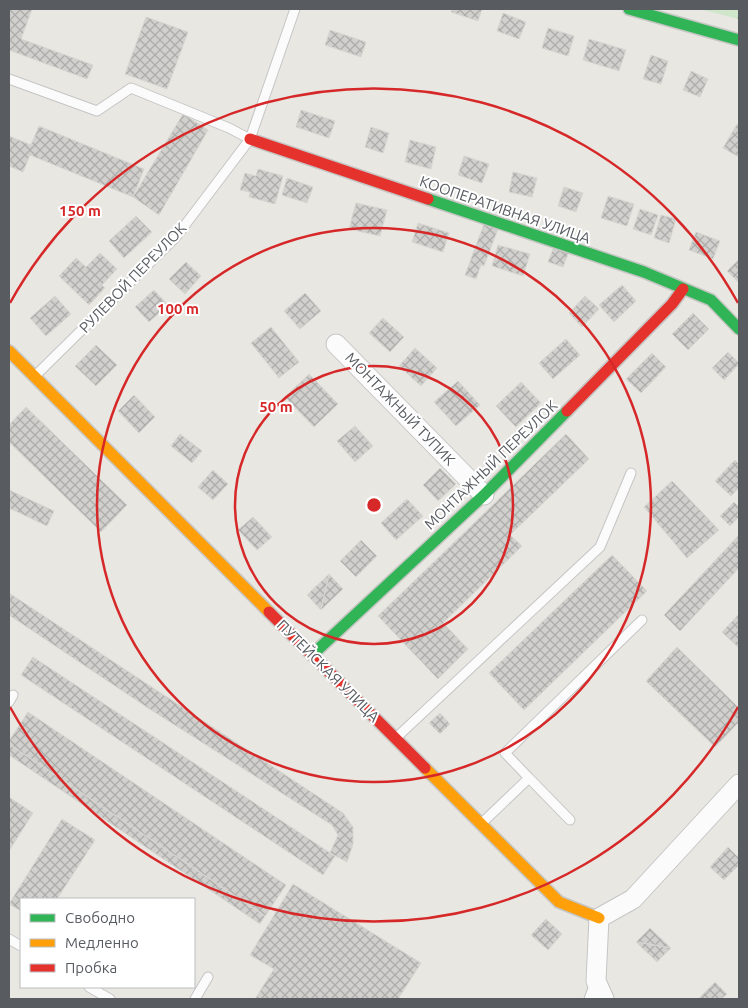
<svg xmlns="http://www.w3.org/2000/svg" width="748" height="1008" font-family="Ubuntu,sans-serif">
<style>
.grass{fill:url(#grass-tufts)}
.building{fill:url(#building-cross-hatch);stroke:#d8d6d1}
.lines{fill:none;stroke-linecap:round;stroke-linejoin:round}
.lane-casing{stroke:#c5c5c5;stroke-width:11}
.street-casing{stroke:#c5c5c5;stroke-width:21}
.fast-casing{stroke:#c5c5c4;stroke-width:14}
.slow-casing{stroke:#c5c5c4;stroke-width:14}
.jam-casing{stroke:#c5c5c4;stroke-width:14}
.lane{stroke:#fcfbfb;stroke-width:9}
.street{stroke:#fcfbfb;stroke-width:19}
.fast{stroke:#30b455;stroke-width:11}
.slow{stroke:#ff9f0a;stroke-width:11}
.jam{stroke:#e5322d;stroke-width:11}
.ring{fill:none;stroke:#d62828;stroke-width:2.5}
.labels{text-anchor:middle;stroke-width:4;stroke-linejoin:round;paint-order:stroke}
.street-label{font-size:15px;fill:#585c61;stroke:#fff}
.centre{fill:#d62828;stroke:#fff;stroke-width:2.5}
.ring-label{font-size:15px;text-anchor:middle;font-weight:bold;fill:#d62828;stroke:#fff;stroke-width:4;stroke-linejoin:round;paint-order:stroke}
</style>
<defs>
<pattern id="grass-tufts" width="24" height="20" patternUnits="userSpaceOnUse" patternTransform="scale(1.25)"><rect width="24" height="20" fill="#cfe6cb"/><path d="M3 7l-1-3M5 7V3M7 7l1-3M15 17l-1-3M17 17v-4M19 17l1-3" fill="none" stroke="#abbea8"/></pattern>
<pattern id="building-cross-hatch" width="8" height="8" patternUnits="userSpaceOnUse" patternTransform="scale(1.25)"><rect width="8" height="8" fill="#d1d0cd"/><path d="M0 0l8 8M0 8l8-8" fill="none" stroke="#acacaa"/></pattern>
</defs>
<rect width="100%" height="100%" fill="#e8e7e2"/>
<!-- grass -->
<path class="grass" d="M699 9H739V19Z"/>
<!-- building -->
<path class="building" d="M9 9H32L21 39 93 65 87 79 9 50Z
M452 9H482L478 21 451 12Z
M503 13 526 22 519 39 497 31Z
M146 17 188 32 167 89 125 74Z
M548 28 574 36 568 56 542 48Z
M330 30 366 42 361 57 325 45Z
M589 39 626 50 619 71 583 60Z
M651 55 668 61 661 84 643 79Z
M691 71 708 79 700 97 683 90Z
M301 110 335 121 329 138 296 127Z
M183 114 208 130 159 215 133 197Z
M737 124 739 125V157L723 148Z
M39 126 144 169 133 197 30 155 23 172 9 166V136L31 145Z
M371 127 389 133 383 153 365 147Z
M410 140 436 147 431 169 405 162Z
M464 156 489 164 482 183 458 175Z
M258 169 283 176 275 204 249 197 250 192 240 190 245 173 256 176Z
M513 172 537 178 532 197 509 192Z
M287 178 313 187 307 203 282 195Z
M564 187 583 193 576 212 558 206Z
M608 196 634 204 627 226 601 218Z
M356 203 387 210 380 236 349 229Z
M640 209 658 215 651 235 633 229Z
M661 215 676 219 669 243 654 238Z
M136 216 152 232 124 258 109 241Z
M418 223 449 233 443 252 412 242Z
M484 224 498 229 484 266 481 265 476 279 465 275Z
M696 232 720 241 713 259 689 250Z
M555 244 570 249 563 267 548 262Z
M498 245 530 254 523 276 492 266Z
M100 253 117 269 102 285 105 288 89 305 59 276 76 258 86 267Z
M739 259V283L727 271Z
M186 262 201 276 185 294 169 279Z
M622 285 636 301 614 322 599 305Z
M154 290 168 305 149 322 135 307Z
M305 293 321 311 300 329 284 311Z
M55 296 71 314 46 336 30 318Z
M585 296 599 309 582 327 569 313Z
M693 313 709 329 688 350 672 334Z
M383 318 404 337 390 352 369 333Z
M271 327 299 362 279 378 251 343Z
M566 339 580 355 553 379 539 363Z
M96 345 117 365 96 386 75 366Z
M415 348 437 368 421 386 399 366Z
M728 352 739 363V364L724 380 712 368Z
M652 353 666 367 641 393 626 379Z
M309 374 338 404 314 427 285 397Z
M458 381 480 405 456 426 434 402Z
M521 382 541 403 516 427 496 406Z
M134 395 155 417 139 433 118 411Z
M26 407 127 505 101 532 9 442V425Z
M355 426 373 446 355 462 337 441Z
M180 434 202 451 192 463 171 446Z
M566 434 589 459 510 535 522 546 443 623 468 649 438 679 378 616Z
M735 460 739 464V488L731 496 715 481Z
M440 468 456 484 438 501 423 485Z
M213 470 228 484 213 500 198 487Z
M672 481 719 530 687 558 644 507Z
M9 490 54 511 47 526 9 508Z
M407 499 423 516 396 540 381 523Z
M734 502 739 507V517L730 526 720 516Z
M253 517 272 537 257 550 238 530Z
M739 535V568L680 631 664 615Z
M361 540 377 556 356 577 340 561Z
M612 555 647 591 524 710 489 673Z
M329 574 321 610 307 595Z
M329 574 343 589 321 610Z
M9 593 343 813 353 827V844L347 862 330 853 338 835 332 825 148 708 9 615Z
M739 614V648L722 632Z
M677 647 739 708V722L715 747 646 681Z
M33 657 335 856 323 875 21 675Z
M28 712 286 885 265 916 9 744V741Z
M440 713 450 724 440 734 429 723Z
M9 744 265 916 260 924 9 755Z
M9 797 33 813 9 851Z
M62 819 95 840 57 899H21V911L9 904Z
M728 847 739 858V865L724 880 710 867Z
M293 884 421 963 398 999H255L274 969 250 955Z
M546 919 562 934 548 950 531 935Z
M650 928 671 948 636 942Z
M636 942 671 948 657 962Z
M715 982 727 994 721 999H698Z"/>
<g class="lines">
<!-- lane casing -->
<g class="lane-casing">
<path id="lane" d="M9 79 97 111 131 88 229 128 248 138
M36 375 176 237 250 139 295 9
M9 702 13 695
M398 736 600 547 631 473
M529 778 505 753 642 620
M483 822 529 778 570 820
M9 939 21 946
M89 987 110 999
M195 999 208 977
M589 999 595 983"/>
</g>
<!-- street casing -->
<g class="street-casing">
<path id="street" d="M336 344 484 495
M604 999 596 981 599 918 633 899 739 784"/>
</g>
<!-- fast casing -->
<g class="fast-casing">
<path id="fast" d="M629 9 739 40
M428 199 644 272 711 300 739 329
M312 655 484 495 567 411"/>
</g>
<!-- slow casing -->
<g class="slow-casing">
<path id="slow" d="M9 351 269 612
M425 768 559 902 599 918"/>
</g>
<!-- jam casing -->
<g class="jam-casing">
<path id="jam" d="M250 139 428 199
M567 411 672 304 683 289
M269 612 425 768"/>
</g>
<!-- lane -->
<use href="#lane" class="lane"/>
<!-- street -->
<use href="#street" class="street"/>
<!-- fast -->
<use href="#fast" class="fast"/>
<!-- slow -->
<use href="#slow" class="slow"/>
<!-- jam -->
<use href="#jam" class="jam"/>
</g>
<!-- distance rings -->
<g class="ring">
<circle cx="374" cy="505" r="139"/>
<circle cx="374" cy="505" r="277"/>
<path d="M738 707A416 416 0 0 1 10 707M10 303A416 416 0 0 1 738 303"/>
</g>
<g class="labels">
<!-- street labels -->
<g class="street-label">
<text transform="translate(505 210) rotate(19)" y="5">КООПЕРАТИВНАЯ УЛИЦА</text>
<text transform="translate(133 278) rotate(-46)" y="5">РУЛЕВОЙ ПЕРЕУЛОК</text>
<text transform="translate(400 409) rotate(46)" y="5">МОНТАЖНЫЙ ТУПИК</text>
<text transform="translate(491 465) rotate(-44)" y="5">МОНТАЖНЫЙ ПЕРЕУЛОК</text>
<text transform="translate(328 671) rotate(45)" y="5">ПУТЕЙСКАЯ УЛИЦА</text>
</g>
</g>
<circle cx="374" cy="505" r="8" class="centre"/>
<g class="ring-label">
<text x="80" y="216">150 m</text>
<text x="178" y="314">100 m</text>
<text x="276" y="412">50 m</text>
</g>
<!-- border -->
<rect width="748" height="1008" fill="none" stroke="#585c61" stroke-width="20"/>
<!-- legend -->
<rect x="20" y="898" width="175" height="90" fill="#ffffff" stroke="#bcbec0"/>
<rect x="30" y="914" width="25" height="8" fill="#30b455" stroke="#bcbec0"/>
<text x="65" y="923" font-size="15" fill="#585c61">Свободно</text>
<rect x="30" y="939" width="25" height="8" fill="#ff9f0a" stroke="#bcbec0"/>
<text x="65" y="948" font-size="15" fill="#585c61">Медленно</text>
<rect x="30" y="964" width="25" height="8" fill="#e5322d" stroke="#bcbec0"/>
<text x="65" y="973" font-size="15" fill="#585c61">Пробка</text>
</svg>
